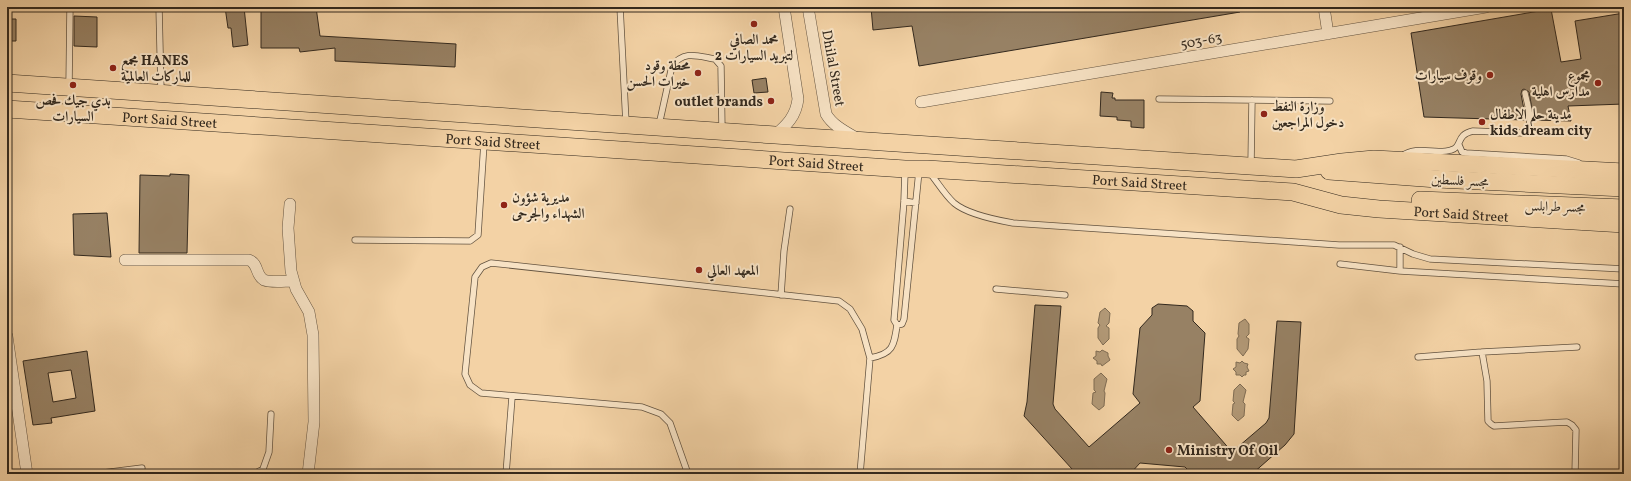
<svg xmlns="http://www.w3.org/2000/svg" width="1631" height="481" font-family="Vollkorn,Amiri,serif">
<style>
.water{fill:#b29977;stroke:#7f6c53}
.building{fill:#978164;stroke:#33291e;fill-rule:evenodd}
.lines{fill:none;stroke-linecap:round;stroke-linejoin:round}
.service-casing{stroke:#635340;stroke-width:7}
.minor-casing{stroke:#635340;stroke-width:12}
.primary-casing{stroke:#33291e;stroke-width:18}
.service{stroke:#f7e2c4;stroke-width:5.5}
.minor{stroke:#f7e2c4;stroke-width:11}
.primary{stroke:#f3d2a5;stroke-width:17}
.poi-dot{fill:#8f2418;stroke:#f7e2c4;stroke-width:1.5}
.labels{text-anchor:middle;stroke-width:4;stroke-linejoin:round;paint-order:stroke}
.poi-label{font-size:14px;font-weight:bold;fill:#33291e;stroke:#f7e2c4;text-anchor:start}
.street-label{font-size:14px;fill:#33291e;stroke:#f7e2c4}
</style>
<rect width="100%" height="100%" fill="#f3d2a5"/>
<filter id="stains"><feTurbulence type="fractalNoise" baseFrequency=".005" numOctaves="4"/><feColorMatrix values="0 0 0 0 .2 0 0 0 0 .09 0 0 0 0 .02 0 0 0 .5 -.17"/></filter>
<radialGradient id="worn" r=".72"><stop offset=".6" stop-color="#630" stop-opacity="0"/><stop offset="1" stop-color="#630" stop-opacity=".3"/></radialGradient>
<!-- water -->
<path class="water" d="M1105 308 1110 313 1109 323 1106 326 1109 328V339L1103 345 1098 338V328L1100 325 1098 323 1100 312Z
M1245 319 1249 324V334L1246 337 1249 339 1248 349 1243 356 1237 349V339L1239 336 1238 334 1239 323Z
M1102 350 1108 353V356L1110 360 1102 366 1101 364H1097V361L1093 358 1096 356V351L1100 352Z
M1242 361 1244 363 1248 364 1247 367 1249 371 1246 372V375H1244L1242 377 1240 375H1236V372L1233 369 1236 367V362L1240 363Z
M1101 373 1107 379 1104 391 1105 393 1104 406 1099 410 1092 404 1093 393 1096 392 1094 390V379Z
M1240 384 1246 390 1243 402 1245 404 1244 416 1238 421 1232 415 1233 404 1235 403 1233 401 1234 390Z"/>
<!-- building -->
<path class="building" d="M225 7H244L248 45 233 47 231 28H228Z
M261 7H316L320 36 456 44 455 67 335 61V48L300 52 299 48H261Z
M871 7H889V8L906 7H1240V12L919 66 912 26 873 30Z
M1551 9 1561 62 1581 59 1575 21 1624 13V104L1568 106 1571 121 1534 120 1529 92 1524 89 1522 90 1521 94 1526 120 1424 117 1411 33Z
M74 16 97 17V47L74 46Z
M7 19H16V41H7Z
M766 78 768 92 754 93 752 80Z
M1101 92 1113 93 1112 98H1115V100H1144V128L1131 127V121L1117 120V117L1100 116Z
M170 174 189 175 187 253H139L140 175 170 176Z
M107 213 111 257 74 255 73 214Z
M1158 304 1187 306 1193 311V321L1205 333 1200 401 1193 407 1232 452 1266 423 1269 418 1277 321 1301 322 1294 434 1285 445 1252 474H1192L1185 467 1140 463 1130 474H1072V469L1024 416 1027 402 1035 305 1061 306 1053 404 1055 409 1089 447 1140 403 1133 394 1140 328 1152 315V308Z
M87 351 95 411 51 418 52 423 33 425 23 361ZM71 370 76 398 53 402 48 373Z"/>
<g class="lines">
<!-- service casing -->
<g class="service-casing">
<path id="service" d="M159 7 161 91
M620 7 626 123
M69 85 70 7
M1159 99 1330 101
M659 125 672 66C684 50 697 56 715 59L721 66 722 130
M1459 145 1462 152 1466 153 1566 159 1579 163
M1402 156C1417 145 1435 155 1451 150 1463 147 1455 135 1473 131L1523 133C1536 128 1527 103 1525 93
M1251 164 1252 100
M930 173C938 183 945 195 954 203 967 214 996 220 1013 223L1339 245H1394L1413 254 1430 259 1624 269
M904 201 916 203
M355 240 470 241 478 235 484 143
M1400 247V271
M1340 264 1400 271 1624 284
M996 289 1065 295
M781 295 784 251 790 209
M897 325 902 324 904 319 919 171
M1418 357 1482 352
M870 358C893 354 894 346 897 325L894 320 904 201 905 171
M94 474 142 468
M254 474 263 469 269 452 271 414
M506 474 512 397
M688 474 670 423 661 414 642 407 481 393 470 385 465 374 475 277 482 267 491 263 839 301 850 309 862 329 870 358 860 474
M1575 474 1576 430 1572 425 1567 422 1494 426 1491 424 1488 421 1487 381 1482 352 1577 347"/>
</g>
<!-- minor casing -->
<g class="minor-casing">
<path id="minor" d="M808 7 826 114C833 126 846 132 858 139
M1324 7 1328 34
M921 102 1486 7
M775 135C787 125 796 116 798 99L784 7
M290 204 288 228 291 271 296 289 309 312 313 335 314 422 308 474
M125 260H249C259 264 255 275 264 280 271 283 285 281 293 281
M7 336 27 474"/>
</g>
<!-- primary casing -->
<g class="primary-casing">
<g id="primary">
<path d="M7 83 775 135 1296 169 1342 162 1374 159 1624 172"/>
<path id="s1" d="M7 109 905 169H927L1293 192 1341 205 1379 209 1624 224"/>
<path d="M1329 171 1437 179 1624 188"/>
<path d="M1420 200 1624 208"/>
</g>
</g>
<!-- service -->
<use href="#service" class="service"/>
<!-- minor -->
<use href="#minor" class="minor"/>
<!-- primary -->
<use href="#primary" class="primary"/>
</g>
<!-- markers -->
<g class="poi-dot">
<circle cx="754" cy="24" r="4"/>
<circle cx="113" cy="68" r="4"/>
<circle cx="698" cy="73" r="4"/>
<circle cx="1490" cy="75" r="4"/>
<circle cx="1598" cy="83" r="4"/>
<circle cx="73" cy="85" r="4"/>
<circle cx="771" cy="101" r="4"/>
<circle cx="1264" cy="114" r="4"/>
<circle cx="1482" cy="122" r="4"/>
<circle cx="504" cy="205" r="4"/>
<circle cx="699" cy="270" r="4"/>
<circle cx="1169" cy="450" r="4"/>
</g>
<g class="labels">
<!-- poi labels -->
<g class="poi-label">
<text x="754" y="44" text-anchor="middle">محمد الصافي<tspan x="754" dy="16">لتبريد السيارات 2</tspan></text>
<text x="121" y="65">مجمع HANES<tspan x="121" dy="16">للماركات العالمية</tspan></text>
<text x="690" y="70" text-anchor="end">محطة وقود<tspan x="690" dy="16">خيرات الحسن</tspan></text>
<text x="1482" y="80" text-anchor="end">وقوف سيارات</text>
<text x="1590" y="80" text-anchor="end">مجموع<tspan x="1590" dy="16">مدارس اهلية</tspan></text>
<text x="73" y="105" text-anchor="middle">بدي جيك فحص<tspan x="73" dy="16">السيارات</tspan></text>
<text x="763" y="106" text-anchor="end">outlet brands</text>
<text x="1272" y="111">وزارة النفط<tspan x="1272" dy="16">دخول المراجعين</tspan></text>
<text x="1490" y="119">مدينة حلم الاطفال<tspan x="1490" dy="16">kids dream city</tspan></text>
<text x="512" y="202">مديرية شؤون<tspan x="512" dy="16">الشهداء والجرحى</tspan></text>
<text x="707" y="275">المعهد العالي</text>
<text x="1177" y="455">Ministry Of Oil</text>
</g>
<!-- street labels -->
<g class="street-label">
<text transform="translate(1201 40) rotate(-10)" y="5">503-63</text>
<text transform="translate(834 68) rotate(80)" y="5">Dhilal Street</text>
<text dy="5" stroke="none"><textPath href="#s1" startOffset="163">Port Said Street</textPath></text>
<text dy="5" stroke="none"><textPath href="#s1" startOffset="487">Port Said Street</textPath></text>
<text dy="5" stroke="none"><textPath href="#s1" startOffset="811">Port Said Street</textPath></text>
<text transform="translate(1460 180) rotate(3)" y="5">مجسر فلسطين</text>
<text dy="5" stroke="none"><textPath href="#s1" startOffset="1135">Port Said Street</textPath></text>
<text transform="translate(1555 206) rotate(2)" y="5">مجسر طرابلس</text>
<text dy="5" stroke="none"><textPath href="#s1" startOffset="1459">Port Said Street</textPath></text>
</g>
</g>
<!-- margin -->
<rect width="1631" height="481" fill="none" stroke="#f3d2a5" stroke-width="24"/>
<rect x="8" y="8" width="1615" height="465" fill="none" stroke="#33291e" stroke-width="2"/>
<rect x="12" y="12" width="1607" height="457" fill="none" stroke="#33291e"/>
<rect width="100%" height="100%" filter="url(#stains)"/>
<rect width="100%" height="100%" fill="url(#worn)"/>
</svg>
